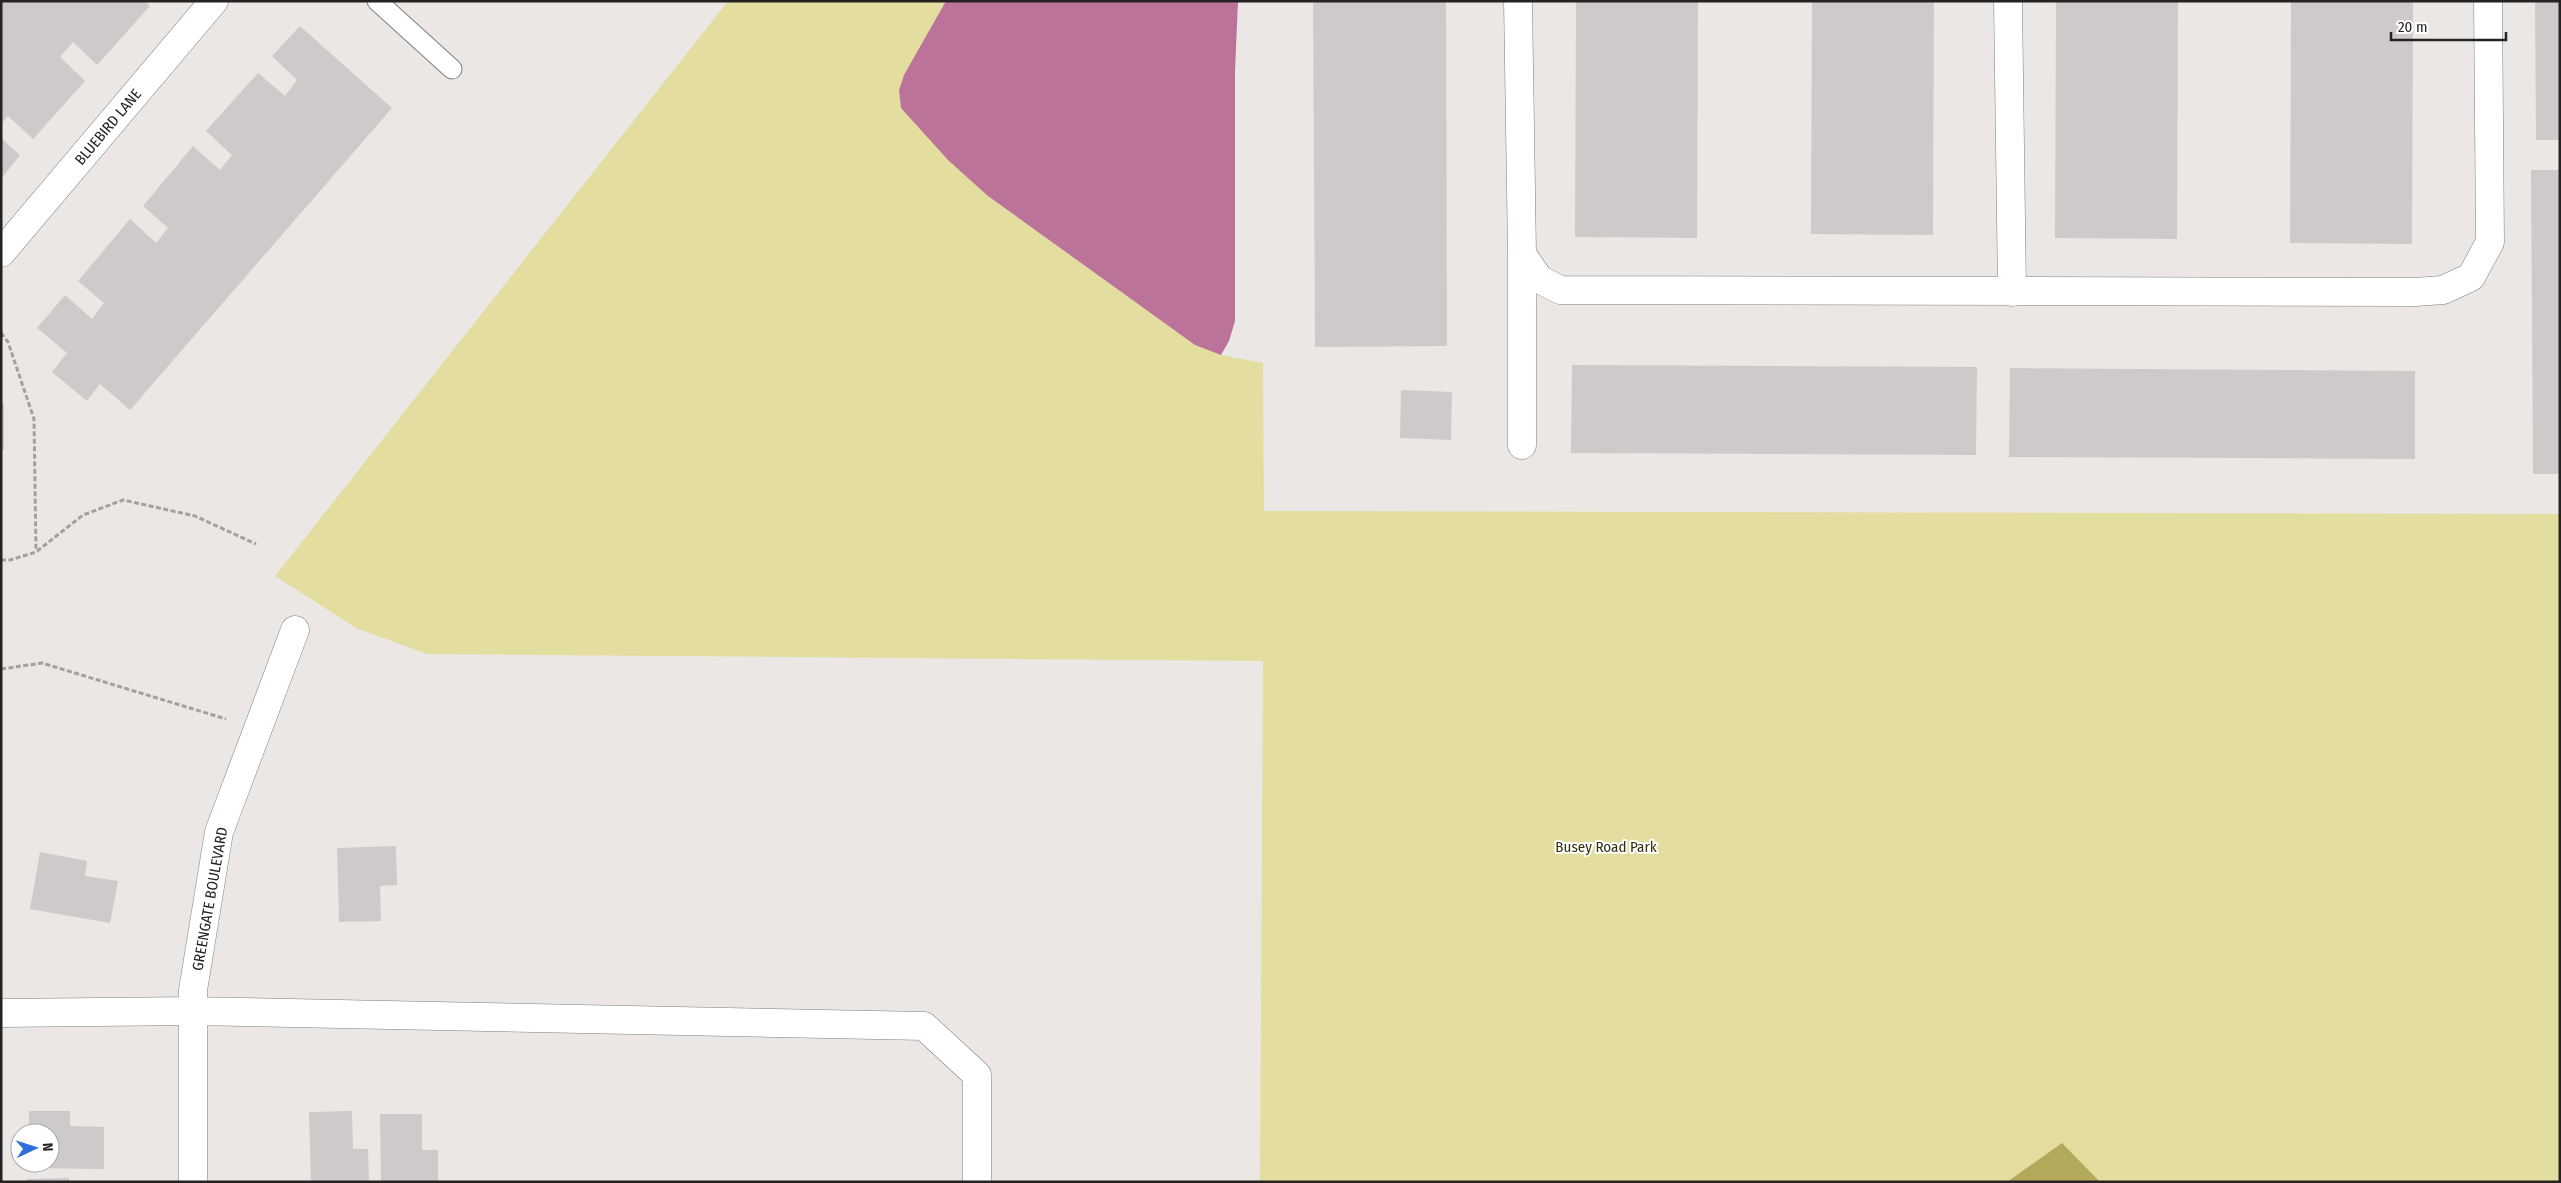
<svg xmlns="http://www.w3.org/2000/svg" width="2561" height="1183" font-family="'Fira Sans Condensed',sans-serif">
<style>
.green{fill:#e3de9f}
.forest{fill:#b2aa5a}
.water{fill:#bc7399}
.building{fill:#cecaca}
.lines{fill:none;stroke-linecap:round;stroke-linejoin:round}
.service-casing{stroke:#817e7d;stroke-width:21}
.minor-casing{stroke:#817e7d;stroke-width:29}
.path{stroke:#a3a09f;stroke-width:3;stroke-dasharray:5 2.5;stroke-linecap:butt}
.service{stroke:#fff;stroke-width:19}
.minor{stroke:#fff;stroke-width:28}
.labels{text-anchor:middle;stroke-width:4;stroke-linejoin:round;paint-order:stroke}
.street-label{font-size:15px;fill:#242322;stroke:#fff}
.park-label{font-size:15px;fill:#33300c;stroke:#fff}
</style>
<rect width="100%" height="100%" fill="#ebe7e5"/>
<!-- green -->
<path class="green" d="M728 1H946L921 48 901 108 988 196 1195 345 1221 355 1263 363 1264 511 2560 514V1182H1260L1263 661 427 654 356 628 275 576Z"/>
<!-- forest -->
<path class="forest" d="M2062 1143 2100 1182H2007Z"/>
<!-- water -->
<path class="water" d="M946 1H1238L1235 71V321L1229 341 1221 355 1195 345 988 196 948 160 901 108 899 90 904 75Z"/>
<!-- building -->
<path class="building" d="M1 1H145L150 6 97 65 73 42 60 57 85 81 33 139 8 116 1 124Z
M1313 1H1446L1447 346 1315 347Z
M1576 1H1698L1697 238 1575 237Z
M1812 1H1934L1933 235 1811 234Z
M2056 1H2178L2177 239 2055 238Z
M2291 1H2413L2412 244 2290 243Z
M2535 1H2560V140H2536Z
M300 26 392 108 130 410 100 384 87 401 52 372 67 353 37 328 65 295 92 319 104 303 78 281 130 219 156 243 168 228 143 206 193 146 220 170 232 155 206 131 258 73 285 96 297 80 272 56Z
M1 138 20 155 1 179Z
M2531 170H2560V474H2533Z
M1572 365 1977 367 1976 455 1571 453Z
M2010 368 2415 371V459L2009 457Z
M1401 390 1452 392 1451 440 1400 438Z
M1 403H4V450H1Z
M396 846 397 885 380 886 381 921 339 922 337 848Z
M40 852 87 861 85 876 118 881 110 923 30 909Z
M29 1111H70V1126L104 1127V1169L29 1168V1163H50V1133H29Z
M352 1111 353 1149H368L369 1182H311L309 1112Z
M380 1114H422V1150H438V1182H381Z
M69 1178V1182H27V1179Z"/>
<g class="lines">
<!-- service casing -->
<g class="service-casing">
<path id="service" d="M377 1 452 69"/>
</g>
<!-- minor casing -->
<g class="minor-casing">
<path id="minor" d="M1518 1 1522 254 1539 279 1560 290 2415 292 2443 290 2471 277 2490 242 2488 1
M2008 1 2012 292
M1 253 214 1
M1522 445V254
M1 1013 194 1011 924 1026 977 1075V1182
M193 1182V990L219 832 295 630"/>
</g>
<!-- path -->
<path class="path" d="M1 333 8 342 34 419 36 551
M1 560H10L36 552 83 515 123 500 195 516 256 544
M1 669 42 663 226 719"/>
<!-- service -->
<use href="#service" class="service"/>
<!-- minor -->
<use href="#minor" class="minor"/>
</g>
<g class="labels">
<!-- street labels -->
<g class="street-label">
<text transform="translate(108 127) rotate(-50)" y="5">BLUEBIRD LANE</text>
<text transform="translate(210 899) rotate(-80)" y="5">GREENGATE BOULEVARD</text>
</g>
<!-- park labels -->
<g class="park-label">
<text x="1606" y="852">Busey Road Park</text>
</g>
</g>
<!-- border -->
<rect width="2561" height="1183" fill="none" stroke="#242322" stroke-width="5"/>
<!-- north arrow -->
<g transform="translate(35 1148) rotate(86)"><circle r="24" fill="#ffffff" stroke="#a7a7a7"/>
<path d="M0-4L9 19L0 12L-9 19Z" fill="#2e6fdc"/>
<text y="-8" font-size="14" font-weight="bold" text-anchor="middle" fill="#242322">N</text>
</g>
<!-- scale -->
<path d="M2391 32v8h115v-8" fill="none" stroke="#242322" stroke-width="2.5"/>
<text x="2398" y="32" font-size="15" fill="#242322" stroke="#ffffff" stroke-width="4" paint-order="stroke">20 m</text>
</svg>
